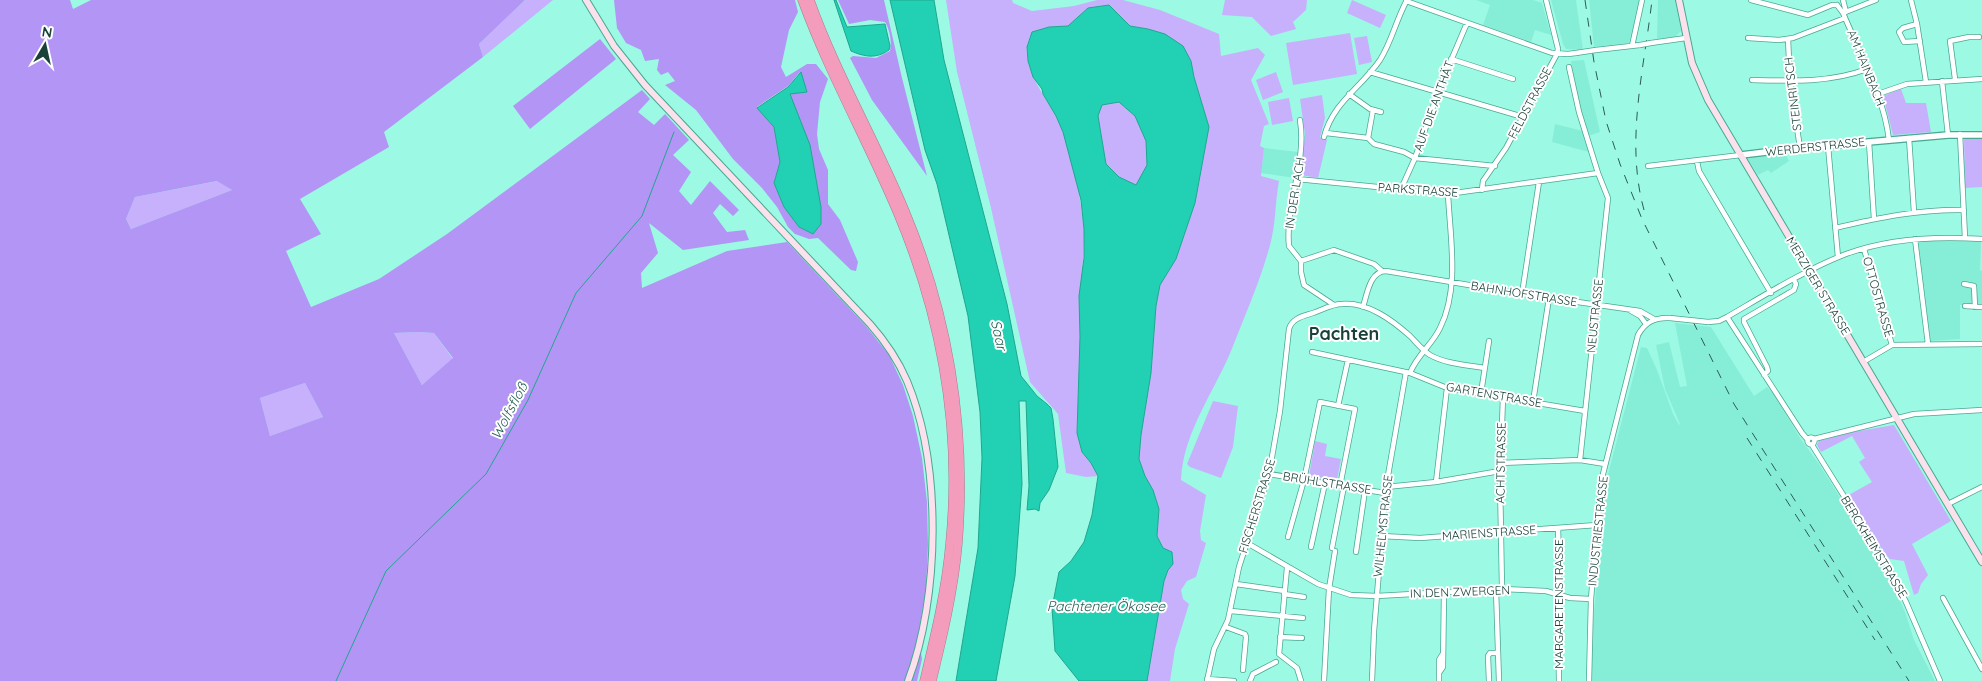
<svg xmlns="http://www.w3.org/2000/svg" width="1982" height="681" font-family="Quicksand,sans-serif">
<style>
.built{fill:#86eed7}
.green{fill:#c7b1fc}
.forest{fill:#b395f5;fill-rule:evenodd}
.water{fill:#22d1b4;stroke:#20a68f;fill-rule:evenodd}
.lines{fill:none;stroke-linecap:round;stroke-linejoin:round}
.stream{stroke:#20a68f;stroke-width:1}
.minor-casing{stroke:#49a793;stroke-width:6}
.tertiary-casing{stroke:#49a793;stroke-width:8}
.secondary-casing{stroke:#49a793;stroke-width:8}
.motorway-casing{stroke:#a77c8e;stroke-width:9}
.minor{stroke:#fff;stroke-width:4.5}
.tertiary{stroke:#fff;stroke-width:5.5}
.secondary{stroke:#fbe1eb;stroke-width:6}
.motorway{stroke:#f39cbb;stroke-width:8}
.rail{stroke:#2d5c52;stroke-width:1;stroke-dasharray:9 9;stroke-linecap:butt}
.minor-bridge-casing{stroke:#49a793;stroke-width:6;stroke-linecap:butt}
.minor-bridge{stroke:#fff;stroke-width:4.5}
.labels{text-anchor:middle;stroke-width:4;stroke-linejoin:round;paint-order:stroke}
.street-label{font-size:12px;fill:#1a4139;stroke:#fff}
.water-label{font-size:14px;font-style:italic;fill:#205f52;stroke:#fff}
.district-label{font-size:18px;font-weight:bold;fill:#1a4139;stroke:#fff}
</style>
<rect width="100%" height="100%" fill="#9cf9e3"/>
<!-- built -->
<path class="built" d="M1476 0H1533L1542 3 1551 35 1535 30 1531 42 1483 25 1490 5Z
M1551 0H1576L1583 50 1566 49 1563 44Z
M1589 0H1641L1629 43 1594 47Z
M1658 0H1675L1681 31 1675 37 1657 39Z
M1584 60 1600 132 1588 136 1576 93 1571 61Z
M1555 124 1583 131 1589 152 1552 142Z
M1264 148 1298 152 1295 178 1261 173Z
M1784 152 1789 161 1771 173 1768 170 1758 175 1747 158Z
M1937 240 1981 242 1980 270 1982 271V305H1960V339L1929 341 1918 241Z
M1675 323 1711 327 1754 396 1767 387 1774 394 1800 438 1819 464 1885 568 1905 612 1914 640 1935 681H1592V636L1605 486 1641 347 1647 348 1657 370 1673 414 1679 425 1680 424 1665 389 1656 345 1669 342 1680 387 1687 386Z"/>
<!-- green -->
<path class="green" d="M525 0H553L483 57 479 44Z
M946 0H1012L1013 3 1032 11 1074 6 1097 0H1123L1160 10 1219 34 1221 56 1258 48 1265 55 1251 80 1269 124 1264 126 1260 146 1264 148 1261 176 1279 181C1275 202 1276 224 1270 245 1261 279 1246 313 1233 346 1216 390 1183 431 1181 480L1206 495 1200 531 1201 540 1206 543 1196 577 1187 581 1181 590 1183 599 1189 604 1175 649 1170 681H1147L1164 581 1168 570 1163 548 1157 536 1159 509 1153 490 1145 476 1139 459 1141 435 1151 373 1156 306 1160 285 1176 259 1195 203 1209 127 1194 77 1191 61 1148 29 1130 26 1109 5 1088 8 1068 26 1049 27 1032 32C1030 37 1028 42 1027 47 1024 75 1053 105 1063 131 1075 162 1080 196 1084 229L1077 433 1082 452 1091 463 1098 476 1086 477 1066 473 1058 414 1030 382 991 208 957 72Z
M1225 0H1307L1306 10 1293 22 1296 29 1271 36 1252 17 1222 15Z
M1352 0 1386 15 1380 28 1347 13Z
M1350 33 1357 74 1293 85 1286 43Z
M1367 36 1372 62 1359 65 1354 38Z
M1276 72 1283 92 1263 100 1256 80Z
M1901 89 1906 103H1926L1931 132 1893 135 1883 96Z
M1322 95 1325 118 1320 137 1327 140 1318 178 1301 175 1305 134 1300 99Z
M1289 98 1293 121 1272 125 1268 102Z
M1119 102 1135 116 1146 141 1147 165 1136 185 1119 177 1106 164 1098 116 1102 105Z
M1964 138H1982V187L1965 188Z
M218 181 232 190 131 229 126 219 135 197Z
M418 332 434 333 453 359 422 385 394 333Z
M305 383 323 417 270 436 260 398Z
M1213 401 1238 406 1233 447 1221 478 1190 467 1187 464Z
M1894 425 1951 521 1912 544 1928 575 1921 584 1918 593 1914 595 1904 561 1890 559 1886 555 1847 496 1872 482 1859 462 1865 458 1852 436 1821 452 1817 445 1819 441 1853 432Z
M1315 441 1327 444 1325 456 1341 459 1337 480 1309 476Z"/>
<!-- forest -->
<path class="forest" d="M0 0H70L73 9 91 0H525L479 44 483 57 384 132 389 147 300 199 321 234 286 251 311 307 379 279 447 234 642 90 650 99 638 112 654 125 665 114 689 140 673 155 691 172 679 191 691 205 710 181 739 210 733 216 720 204 713 213 727 232 745 230 749 240 683 250 649 223 658 253 641 273 642 288 727 251 787 242 866 326 889 355 903 385 913 416 922 458 927 502 928 545 926 589 918 636 922 659 917 681H0ZM217 181 232 190 131 229 126 219 135 197ZM418 332 434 333 453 358 422 385 394 333ZM305 383 323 417 270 436 260 398Z
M614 0H795L798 12 789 30 781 67 786 77 807 64H816L828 79 820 102 817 134 819 149 828 170V204L840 220 858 262 856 271 851 270 818 238 809 239 795 234 788 227 777 207 762 188 733 159 696 110 665 85 675 81 668 72 661 75 657 70 659 59 645 61 641 50 626 43 617 28ZM800 72 790 93 815 179 821 207 813 234 799 227 784 207 774 183 780 162 774 127 757 107 788 86Z
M838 0H884L902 78 927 176 872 100 850 58 853 56 876 58 890 51C892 42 890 30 885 22L870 20 849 24Z
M600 39 616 59 530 129 513 106Z"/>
<!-- water -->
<path class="water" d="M834 0H836L847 27 885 24 890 46 889 50C876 59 865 57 851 51Z
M890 0H934L944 60 1007 304 1021 376 1037 396 1047 404 1051 408 1053 419 1058 467 1049 490 1040 503 1039 511 1035 509 1027 510 1029 486 1026 401H1019L1022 484 1015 576 996 681H956L978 548 982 458 980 412 968 316 937 184 925 150Z
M1109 5 1130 26 1148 29 1165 34 1183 46 1191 61 1194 77 1209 127 1195 203 1176 259 1160 285 1156 306 1151 373 1141 435 1139 459 1145 476 1153 490 1159 509 1157 536 1163 548 1172 552 1173 564 1168 570 1164 581 1147 681H1079L1055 651 1052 608 1059 572 1071 561 1084 542 1092 515 1098 476 1091 463 1082 452 1077 433 1080 337 1079 296 1084 258V229L1081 200 1063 132 1056 116 1043 94 1042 89 1033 77 1028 61 1027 47 1032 32 1049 27 1068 26 1088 8ZM1119 102 1135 116 1146 141 1147 165 1136 185 1119 177 1106 164 1098 116 1102 105Z
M801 72 807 92 790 94 810 145 821 207V224L813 234 799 227 784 207 774 183 780 162 774 127 757 108 788 87Z"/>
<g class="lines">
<!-- stream -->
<path class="stream" d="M336 681 386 571 486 474 528 400 576 293 642 216 674 132"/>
<!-- minor casing -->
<g class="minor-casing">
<path id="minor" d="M1751 0 1808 15 1832 5H1837
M1843 0 1846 12
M1911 0 1917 24 1926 82
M1406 1 1552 53 1568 54 1576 53
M1837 5 1843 13C1860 54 1884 96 1889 140
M1843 13 1876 0
M1917 24 1903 28 1899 32 1904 42 1920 41
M1748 38 1779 40 1793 38 1845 18
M1788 39 1790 81 1800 148
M1651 43 1686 38
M1632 46 1642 0
M1596 50 1640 45
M1451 59 1513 79
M1569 67 1579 112 1598 173 1608 198 1580 460
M1370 72 1523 117
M1955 79 1950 41 1969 37H1979
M1752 80C1790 81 1830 83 1867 69
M1942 81 1948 135
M1349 94 1370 109 1381 112
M1878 94 1907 84 1982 79
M1300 120C1307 163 1285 203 1289 246L1301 261V272L1304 285 1334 305
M1326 133 1368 138 1374 144 1404 152 1415 158 1495 166
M1960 134 1965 238
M1324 137C1333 102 1361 88 1380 60 1392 41 1396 20 1407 0
M1368 138 1373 110
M1909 138 1914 212
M1869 142 1874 219
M1828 146 1838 257
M1697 161 1699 171 1771 293
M1648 166 1741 155
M1297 179 1448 194 1598 173
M1401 189 1415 158 1441 84 1467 23
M1482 190 1483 181 1506 148 1557 54 1558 49 1546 0
M1835 228C1878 218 1919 209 1964 210
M1915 239 1928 344
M1864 249 1892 345
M1301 261 1334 250 1374 264 1382 271
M1964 284 1974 286 1975 307
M1522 294 1539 182
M1965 306 1982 307
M1363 307C1367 294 1370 271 1386 271L1522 294 1640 311 1654 319
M1631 311 1640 316 1646 324
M1727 317 1802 433 1808 440
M1708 322 1719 321 1727 317C1765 295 1805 270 1846 254 1889 238 1936 236 1982 239
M1312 352 1410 373 1447 388 1585 411
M1863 362 1892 345 1982 344
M1410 373C1417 355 1432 345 1440 328 1460 288 1450 237 1448 194
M1764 375 1768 371 1767 367 1744 322V319L1794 290 1796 284 1794 280
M1481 393 1489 341
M1533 402 1549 298
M1338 406 1348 360
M1807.5 441a3.5 3.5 0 1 1 7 0a3.5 3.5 0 1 1-7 0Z
M1814 439 1914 414 1982 410
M1812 445 1887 565 1906 602 1940 681
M1500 463 1580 460 1605 464
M1269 474 1385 493
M1436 482 1447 388
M1386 487 1436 482 1500 471
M1948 504 1982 487
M1558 528C1560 579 1558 630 1559 681
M1381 536 1420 538 1597 525
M1288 537 1304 480 1320 402 1355 409 1340 486
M1247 543 1318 584 1351 595 1377 596 1502 589 1546 591 1570 598 1591 599
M1311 547 1325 483
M1332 548 1344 486
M1356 552 1365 490
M1287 568 1279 654 1297 668 1301 681
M1236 584 1285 591
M1496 589 1499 681
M1502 589 1500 480 1503 397
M1284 594 1304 597
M1943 598 1982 669
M1231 611 1303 618
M1226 627 1245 634 1246 637 1243 670
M1280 637 1302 638
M1439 673 1443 667 1444 592
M1207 679 1234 681
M1207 681 1214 649 1228 620 1239 567 1269 474 1280 411 1289 329C1292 318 1304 316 1313 313 1322 310 1332 304 1342 304 1368 302 1392 320 1410 336 1416 342 1422 350 1430 355 1446 364 1467 365 1485 368
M1250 681 1253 674 1276 662
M1324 681 1329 589 1335 551
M1372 681 1374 631 1386 487 1406 372
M1439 681V660L1442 655
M1489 681 1488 656 1490 653H1498
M1589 681 1591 599 1601 482 1638 335C1645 322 1655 317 1670 318"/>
</g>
<!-- tertiary casing -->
<g class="tertiary-casing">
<path id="tertiary" d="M1741 155 1800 148 1948 135H1982"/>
</g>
<!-- secondary casing -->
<g class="secondary-casing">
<path id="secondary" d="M586 0 614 46 645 85 870 324C885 341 898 360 907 381 942 465 940 597 908 681
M1679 0 1692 63 1708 100 1982 562"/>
</g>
<!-- motorway casing -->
<g class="motorway-casing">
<path id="motorway" d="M802 0C829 74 868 142 898 214 942 319 961 430 950 543 946 590 935 635 924 681
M810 0C836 73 875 139 905 211 949 316 967 429 958 544 954 590 943 636 932 681"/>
</g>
<!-- minor -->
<use href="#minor" class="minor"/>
<!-- tertiary -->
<use href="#tertiary" class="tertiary"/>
<!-- secondary -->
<use href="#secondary" class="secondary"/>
<!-- motorway -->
<use href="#motorway" class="motorway"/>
<!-- rail -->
<path class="rail" d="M1585 0 1594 62 1606 121 1620 164 1642 219 1734 404 1909 681
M1644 210C1625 141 1644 70 1652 0
M1747 438 1875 640"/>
<!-- minor-bridge casing -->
<g class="minor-bridge-casing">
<path id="minor-bridge" d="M1640 45 1651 43
M1576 53 1596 50
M1670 318 1708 322"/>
</g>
<!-- minor-bridge -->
<use href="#minor-bridge" class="minor-bridge"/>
</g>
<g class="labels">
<!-- street labels -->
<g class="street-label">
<text transform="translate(1866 68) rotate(68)" y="4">AM HAINBACH</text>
<text transform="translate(1793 94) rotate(-97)" y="4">STEINRITSCH</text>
<text transform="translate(1530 103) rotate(-62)" y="4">FELDSTRASSE</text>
<text transform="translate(1434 106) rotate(-70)" y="4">AUF DIE ANTHÄT</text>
<text transform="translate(1815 147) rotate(-6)" y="4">WERDERSTRASSE</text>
<text transform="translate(1418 190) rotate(4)" y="4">PARKSTRASSE</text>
<text transform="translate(1295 193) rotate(-81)" y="4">IN DER LACH</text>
<text transform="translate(1818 286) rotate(59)" y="4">MERZIGER STRASSE</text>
<text transform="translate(1524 294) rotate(9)" y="4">BAHNHOFSTRASSE</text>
<text transform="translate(1878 297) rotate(74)" y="4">OTTOSTRASSE</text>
<text transform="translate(1595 316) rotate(-84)" y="4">NEUSTRASSE</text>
<text transform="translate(1494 395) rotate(10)" y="4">GARTENSTRASSE</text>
<text transform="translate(1501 463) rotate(-89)" y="4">ACHTSTRASSE</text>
<text transform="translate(1327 483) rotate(9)" y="4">BRÜHLSTRASSE</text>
<text transform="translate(1257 506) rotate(-73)" y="4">FISCHERSTRASSE</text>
<text transform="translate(1383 526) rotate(-84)" y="4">WILHELMSTRASSE</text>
<text transform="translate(1598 531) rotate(-84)" y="4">INDUSTRIESTRASSE</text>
<text transform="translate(1489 533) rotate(-4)" y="4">MARIENSTRASSE</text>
<text transform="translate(1874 547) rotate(59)" y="4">BERCKHEIMSTRASSE</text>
<text transform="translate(1460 592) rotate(-2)" y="4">IN DEN ZWERGEN</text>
<text transform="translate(1559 604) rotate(-90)" y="4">MARGARETENSTRASSE</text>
</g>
<!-- water labels -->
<g class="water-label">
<text transform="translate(999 335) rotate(77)" y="5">Saar</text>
<text transform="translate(509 411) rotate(-62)" y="5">Wolfsfloß</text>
<text x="1106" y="611">Pachtener Ökosee</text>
</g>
<!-- district labels -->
<g class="district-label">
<text x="1344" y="340">Pachten</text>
</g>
</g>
<!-- north arrow -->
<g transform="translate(45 45) rotate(9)" stroke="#ffffff" stroke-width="4" paint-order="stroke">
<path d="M0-4L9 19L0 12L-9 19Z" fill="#1a4139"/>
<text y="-8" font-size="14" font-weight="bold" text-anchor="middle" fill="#1a4139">N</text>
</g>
</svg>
